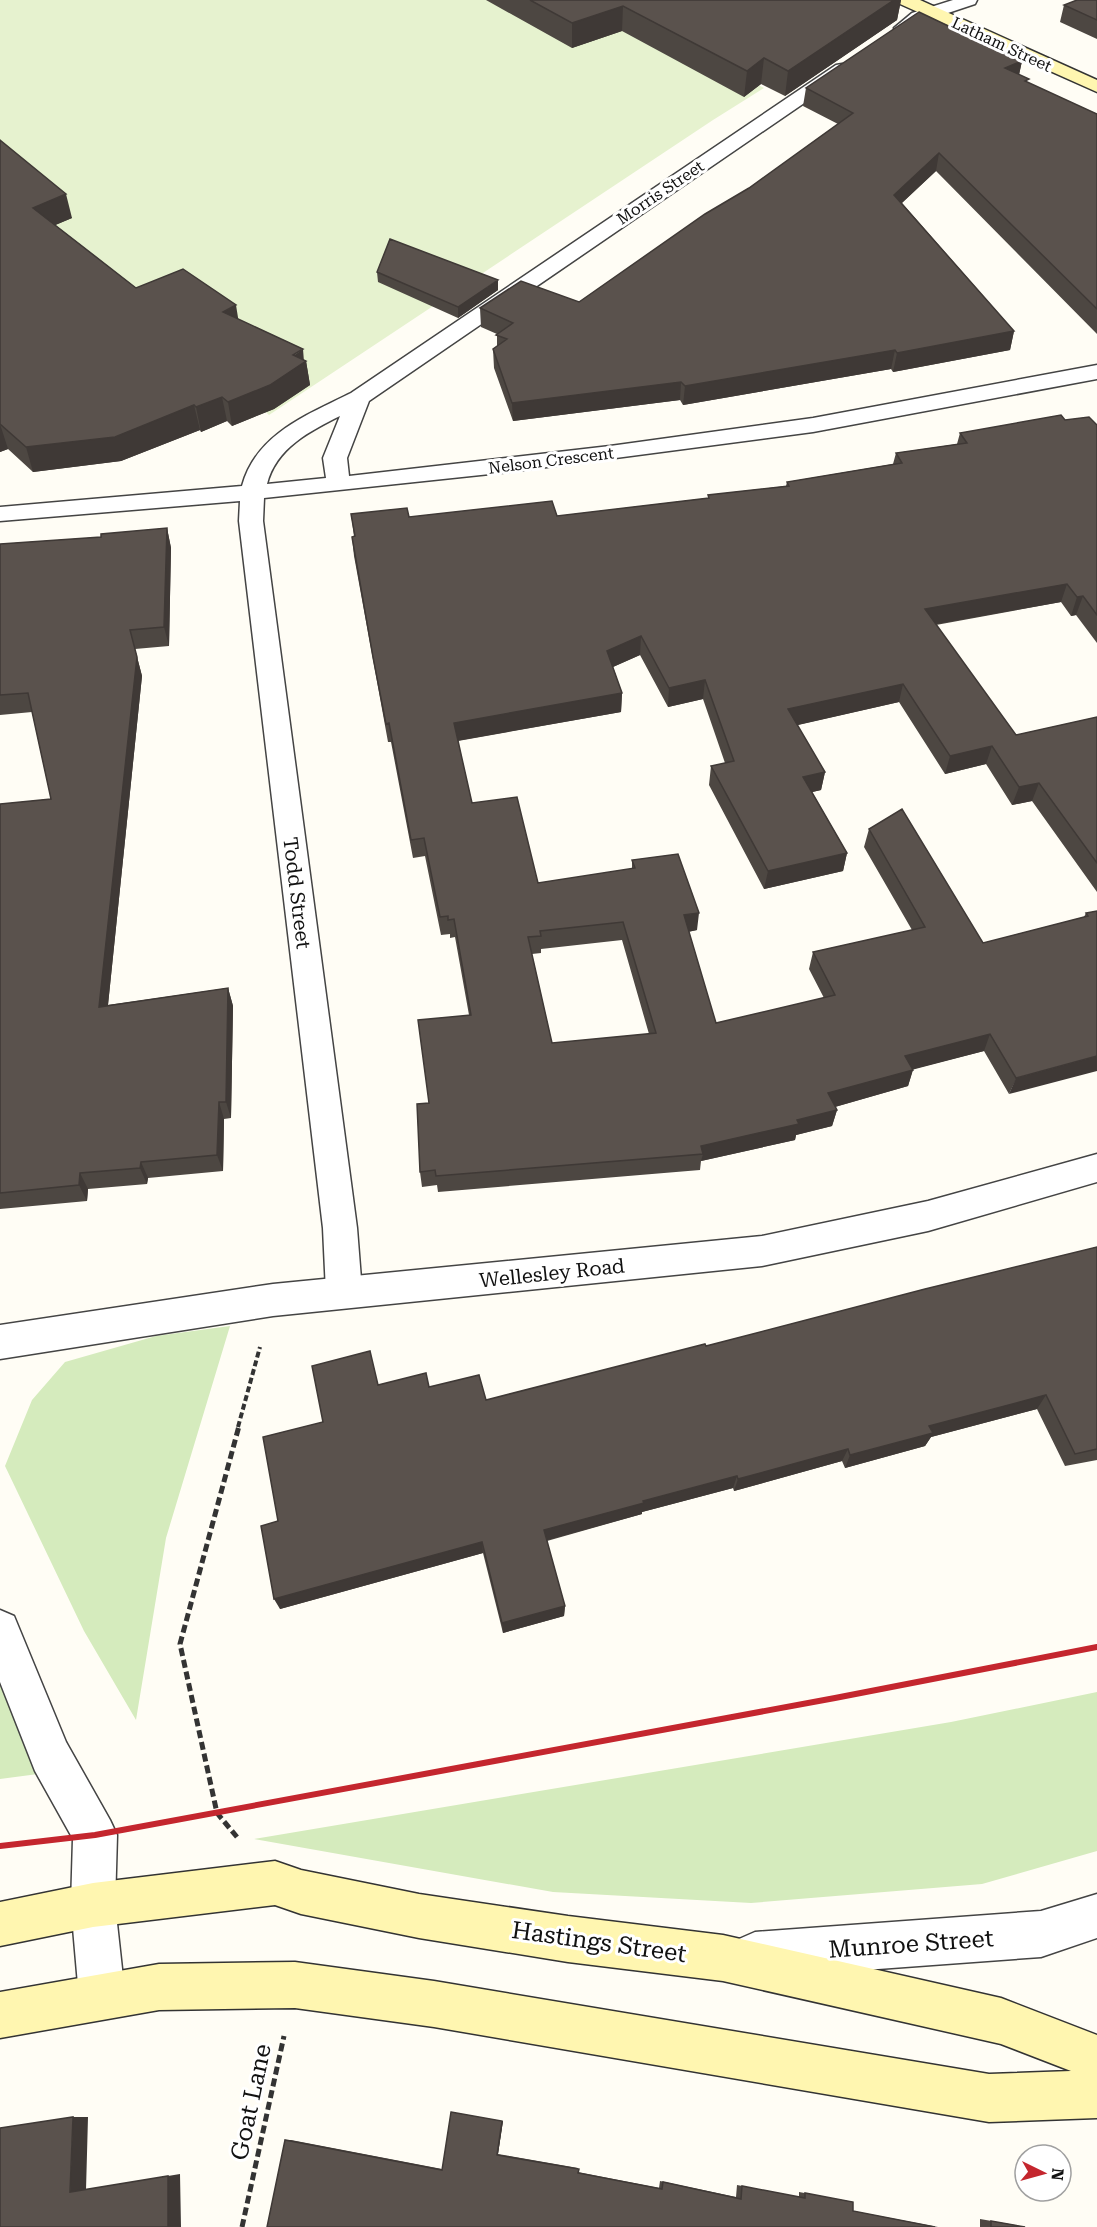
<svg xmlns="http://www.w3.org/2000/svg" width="1097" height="2227" font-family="'Roboto Serif',serif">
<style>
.green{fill:#d5ebbd}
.pitch{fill:#e6f2cf}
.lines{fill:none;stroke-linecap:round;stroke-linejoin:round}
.minor-casing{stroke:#444;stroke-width:3}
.tertiary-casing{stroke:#444;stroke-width:3}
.secondary-casing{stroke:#333;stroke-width:3}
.path-far1{stroke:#333;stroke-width:4;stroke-dasharray:6 3;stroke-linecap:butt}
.path{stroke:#333;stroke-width:5;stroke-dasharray:8 4;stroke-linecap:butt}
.minor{fill:#fff;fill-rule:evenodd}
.tertiary{fill:#fff;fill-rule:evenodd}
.secondary{fill:#fff6b0;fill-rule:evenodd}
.rail{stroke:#c4262e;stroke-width:6}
.wall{fill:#4d4742;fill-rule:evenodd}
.shaded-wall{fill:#3f3936}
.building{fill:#5a524d;stroke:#3f3936;stroke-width:1.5;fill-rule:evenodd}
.labels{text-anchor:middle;stroke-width:6;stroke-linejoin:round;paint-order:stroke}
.far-street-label{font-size:16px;fill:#111;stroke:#fff}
.street-label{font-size:20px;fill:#111;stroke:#fff}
.near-street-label{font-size:24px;fill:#111;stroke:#fff}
</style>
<rect width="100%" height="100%" fill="#fffdf5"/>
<!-- green -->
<path class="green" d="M230 1326 166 1538 136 1720 84 1631 5 1466 32 1400 65 1362 156 1336Z
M0 1640 38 1774 0 1779Z
M1097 1692V1851L982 1884 751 1903 553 1892 254 1839 951 1722Z"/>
<!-- pitch -->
<path class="pitch" d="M0 0H713L647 25 764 88 713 120 269 415 172 330 0 262Z"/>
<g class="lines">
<!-- minor casing -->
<g class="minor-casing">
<path id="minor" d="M953 0H977L975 4 924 21 908 32H896L894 28 912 13Z
M842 64 848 65 851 69 848 73 369 401 347 458 349 476 610 446 813 418 1097 365V379L813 432 509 472 264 498 263 521 357 1228 362 1292 357 1303 344 1308 331 1303 326 1292 323 1228 239 521 240 501 0 521V507L242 486C256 434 307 415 351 393L836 65ZM340 416 323 458 326 478 267 484C276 448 310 431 340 416Z"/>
</g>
<!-- tertiary casing -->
<g class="tertiary-casing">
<path id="tertiary" d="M1097 1154V1182L928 1231 762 1266 273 1316 0 1359V1325L273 1284 762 1236 928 1201Z
M0 1610 14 1616 66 1742 110 1820 117 1835 115 1905 125 1996 118 2012 102 2019 86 2012 79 1996 71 1905 73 1839 35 1771 0 1682Z
M1097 1894V1938L1041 1957 755 1978 739 1971 732 1955 739 1939 755 1932 1041 1911Z"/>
</g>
<!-- secondary casing -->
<g class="secondary-casing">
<path id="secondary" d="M898 0H920L1097 80V92L900 4Z
M275 1861 301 1870 419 1894 568 1916 723 1935 1001 1998 1097 2035V2118L989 2122 434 2027 295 2008 159 2010 0 2038V1992L159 1964 295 1962 434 1981 989 2074 1071 2071 1001 2044 723 1981 568 1962 419 1938 301 1914 275 1905 93 1927 0 1946V1902L93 1883Z"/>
</g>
<!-- path-far1 -->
<path class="path-far1" d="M238 1427 260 1347"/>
<!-- path -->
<path class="path" d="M237 1837 217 1813 180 1644 239 1426
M242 2227 284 2036"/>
<!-- minor -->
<use href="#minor" class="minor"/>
<!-- tertiary -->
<use href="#tertiary" class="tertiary"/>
<!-- secondary -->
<use href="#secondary" class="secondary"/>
<!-- rail -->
<path class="rail" d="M0 1846 95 1835 835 1698 1097 1647"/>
</g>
<!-- wall -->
<path class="wall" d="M486 0H901L897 20 785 96 761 84 744 97 622 31 572 48Z
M1097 0V39L1060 22 1064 5Z
M1022 61 1019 75 1028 83 1097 114V334L936 171 902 203 1014 331 1010 350 893 372 891 369 683 405 680 400 513 421 494 368 493 349 497 346V334L481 327 480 308 579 302 749 188 838 124 803 106 806 88Z
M0 140 72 218 55 225 136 288 238 319 306 361 310 385 274 409 232 426 227 421 201 432 200 430 121 461 33 472 8 449 0 452Z
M377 272 498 290 458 318 378 282Z
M1065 420 1097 425V643L1076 615 1071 616 1061 602 936 625 1016 735 1097 717V892L1032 801 1012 805 986 764 945 774 899 702 797 725 825 772 821 790 812 792 847 853 843 871 764 889 709 785 711 766 725 763 703 699 668 707 640 655 613 667 622 693 621 712 458 741 472 803 538 883 632 869V860L697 930 688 932 716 1023 824 998 809 969 813 952 912 930 864 847 869 829 983 943 1084 917 1086 913 1097 911 1009 1094 984 1051 913 1069 908 1086 835 1107 837 1110 832 1126 796 1135 795 1140 701 1161 700 1170 438 1192 437 1185 422 1187 420 1172 429 1103 469 1015 455 937 450 938V934L441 935 425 856 413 858 391 742H388L376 676 354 556 352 537 354 536 351 514 409 517 557 516 708 498V495L786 486 787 482 893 464 896 453 957 444 960 433ZM622 940 649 1034 552 1043 532 954 541 953V949Z
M167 528 171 548 169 646 135 649 142 676 108 1005 228 988 233 1006 231 1118 224 1119 223 1171 148 1178 147 1184 88 1189 87 1201 0 1209V804L51 799 32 712 0 715V544L101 537Z
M1097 1247V1460L1065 1466 1037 1409 931 1437 925 1446 845 1468 842 1461 734 1491 733 1488 642 1512V1514L547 1541 565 1606 564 1616 503 1633 483 1553 280 1609 278 1521 323 1422 378 1385 429 1387 486 1400 706 1346Z
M503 2121 498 2154 578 2168V2172L659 2188 660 2181 736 2197 737 2185 799 2197V2192L853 2202V2211L938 2227H267L285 2140H291L442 2169Z
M980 2219 1026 2227H980Z"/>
<!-- shaded-wall -->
<path class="shaded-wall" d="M894 0H901L897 20 785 96 788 71Z
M623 6 622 31 572 48V23Z
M764 58 761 84 744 97 747 71Z
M1022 61 1018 79 1005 68Z
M939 153 936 171 891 213 894 195Z
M66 194 72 218 39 232 33 208Z
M498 280V290L458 318V307Z
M236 305 240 330 223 312Z
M1014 331 1010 350 893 372 897 353Z
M303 349 304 362 306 361 310 385 274 409 232 426 228 402Z
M895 350 891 369 683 405 685 386Z
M681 382 680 400 513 421 512 403Z
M222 397 227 421 201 432 196 407Z
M194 405 200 430 121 461 33 472 26 447Z
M0 424 8 449 0 452Z
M167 528 171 548 169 646 164 627Z
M1067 584 1061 602 920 627 925 609Z
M1083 596 1076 615 1071 616 1077 597Z
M130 630 142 676 106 1024 99 1007Z
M641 636 640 655 606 670 607 651Z
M705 680 703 699 668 707 669 688Z
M903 684 899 702 785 728 788 709Z
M622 693 621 712 456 741 454 723Z
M992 746 986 764 945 774 950 756Z
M825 772 821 790 800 795 803 777Z
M1039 783 1032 801 1012 805 1019 787Z
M847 853 843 871 764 889 768 871Z
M699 913 697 930 682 933 684 915Z
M228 988 233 1006 231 1118 226 1102Z
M990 1034 984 1051 900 1073 905 1056Z
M1097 1056V1071L1009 1094 1016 1078Z
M913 1070 908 1086 824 1110 828 1093Z
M219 1102 224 1119 223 1171 217 1155Z
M837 1110 832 1126 796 1135 795 1140 701 1161 703 1154 701 1146 797 1120Z
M141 1162 148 1178 147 1184 140 1168Z
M80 1173 88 1189 87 1201 79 1185Z
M1046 1395 1037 1409 931 1437 925 1446 845 1468 850 1455 929 1426Z
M848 1449 842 1461 734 1491 738 1479Z
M737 1476 733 1488 642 1512V1514L544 1541V1530L643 1501Z
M482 1542 483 1553 280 1609 274 1599Z
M565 1606 564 1616 503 1633 502 1623Z
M73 2117H88L86 2190 70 2192Z
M502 2121H503L498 2154 497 2155Z
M180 2174 181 2227H168V2176Z"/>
<!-- building -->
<path class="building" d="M530 0H894L788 71 764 58 747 71 623 6 572 23Z
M1077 0H1097V20L1064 5Z
M919 12 1022 61 1005 68 1029 79 1025 81 1097 114V309L939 153 894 195 1014 331 897 353 895 350 685 386 681 382 512 403 493 349 507 339 496 335 513 323 480 308 521 281 579 302 705 214 749 188 853 113 806 88Z
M0 140 66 194 33 208 136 288 183 269 236 305 223 312 303 349 293 355 306 361 270 385 228 402 222 397 196 407 194 405 115 437 26 447 0 424Z
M390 239 498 280 458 307 377 272Z
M1061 415 1065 420 1089 417 1097 425V615L1083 596 1077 597 1067 584 925 609 1016 735 1097 717V863L1039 783 1019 787 992 746 950 756 903 684 788 709 825 772 803 777 847 853 768 871 711 766 734 761 705 680 669 688 641 636 607 651 622 693 454 723 472 803 517 797 538 883 635 868 632 860 678 854 699 913 684 915 716 1023 835 995 813 952 925 927 869 829 902 809 983 943 1088 916 1086 913 1097 911V1056L1016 1078 990 1034 905 1056 913 1070 828 1093 837 1110 797 1120 799 1124 701 1146 703 1154 436 1176 435 1170 420 1172 417 1104 429 1103 418 1020 471 1015 454 919 448 920V916L440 917 424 838 411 840 389 723 386 724 373 657 352 537 355 536 351 514 407 508 409 517 552 501 557 516 709 498 708 495 789 486 787 482 902 463 896 453 967 443 960 433ZM623 922 656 1033 552 1043 528 937 541 936 540 931Z
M167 528 164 627 130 630 137 657 99 1007 228 988 226 1102H219L217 1155 141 1162 140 1168 80 1173 79 1185 0 1193V804L51 799 28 693 0 695V544L101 537V534Z
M1097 1247V1449L1075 1454 1046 1395 929 1426 933 1433 850 1455 848 1449 738 1479 737 1476 643 1501 644 1503 544 1530 565 1606 502 1623 482 1542 274 1599 261 1526 278 1521 263 1437 323 1422 312 1366 370 1351 378 1385 426 1373 429 1387 479 1375 486 1400 705 1344 706 1346 925 1289Z
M451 2112 502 2121 497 2155 579 2169 578 2173 662 2189 663 2182 741 2199 742 2186 805 2198V2193L853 2202V2211L935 2227H267L285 2140 442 2170Z
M73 2117 70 2192 168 2176V2227H0V2128Z
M991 2221 1025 2227H991Z"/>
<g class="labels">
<!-- far-street labels -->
<g class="far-street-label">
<text transform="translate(1002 44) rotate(25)" y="6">Latham Street</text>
<text transform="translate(660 192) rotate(-34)" y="6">Morris Street</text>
<text transform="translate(551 460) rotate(-7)" y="6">Nelson Crescent</text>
</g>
<!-- street labels -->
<g class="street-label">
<text transform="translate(297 893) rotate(83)" y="7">Todd Street</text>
<text transform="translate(552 1273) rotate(-6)" y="7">Wellesley Road</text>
</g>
<!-- near-street labels -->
<g class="near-street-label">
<text transform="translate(599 1942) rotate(8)" y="8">Hastings Street</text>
<text transform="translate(911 1944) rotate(-4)" y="8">Munroe Street</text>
<text transform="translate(251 2102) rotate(-78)" y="8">Goat Lane</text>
</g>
</g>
<!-- north arrow -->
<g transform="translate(1043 2173) rotate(95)"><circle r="28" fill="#ffffff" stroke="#a0a0a0" stroke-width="1.5"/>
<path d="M0-4.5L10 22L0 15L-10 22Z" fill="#c4262e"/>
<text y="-9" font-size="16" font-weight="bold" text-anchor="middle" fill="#111111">N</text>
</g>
</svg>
